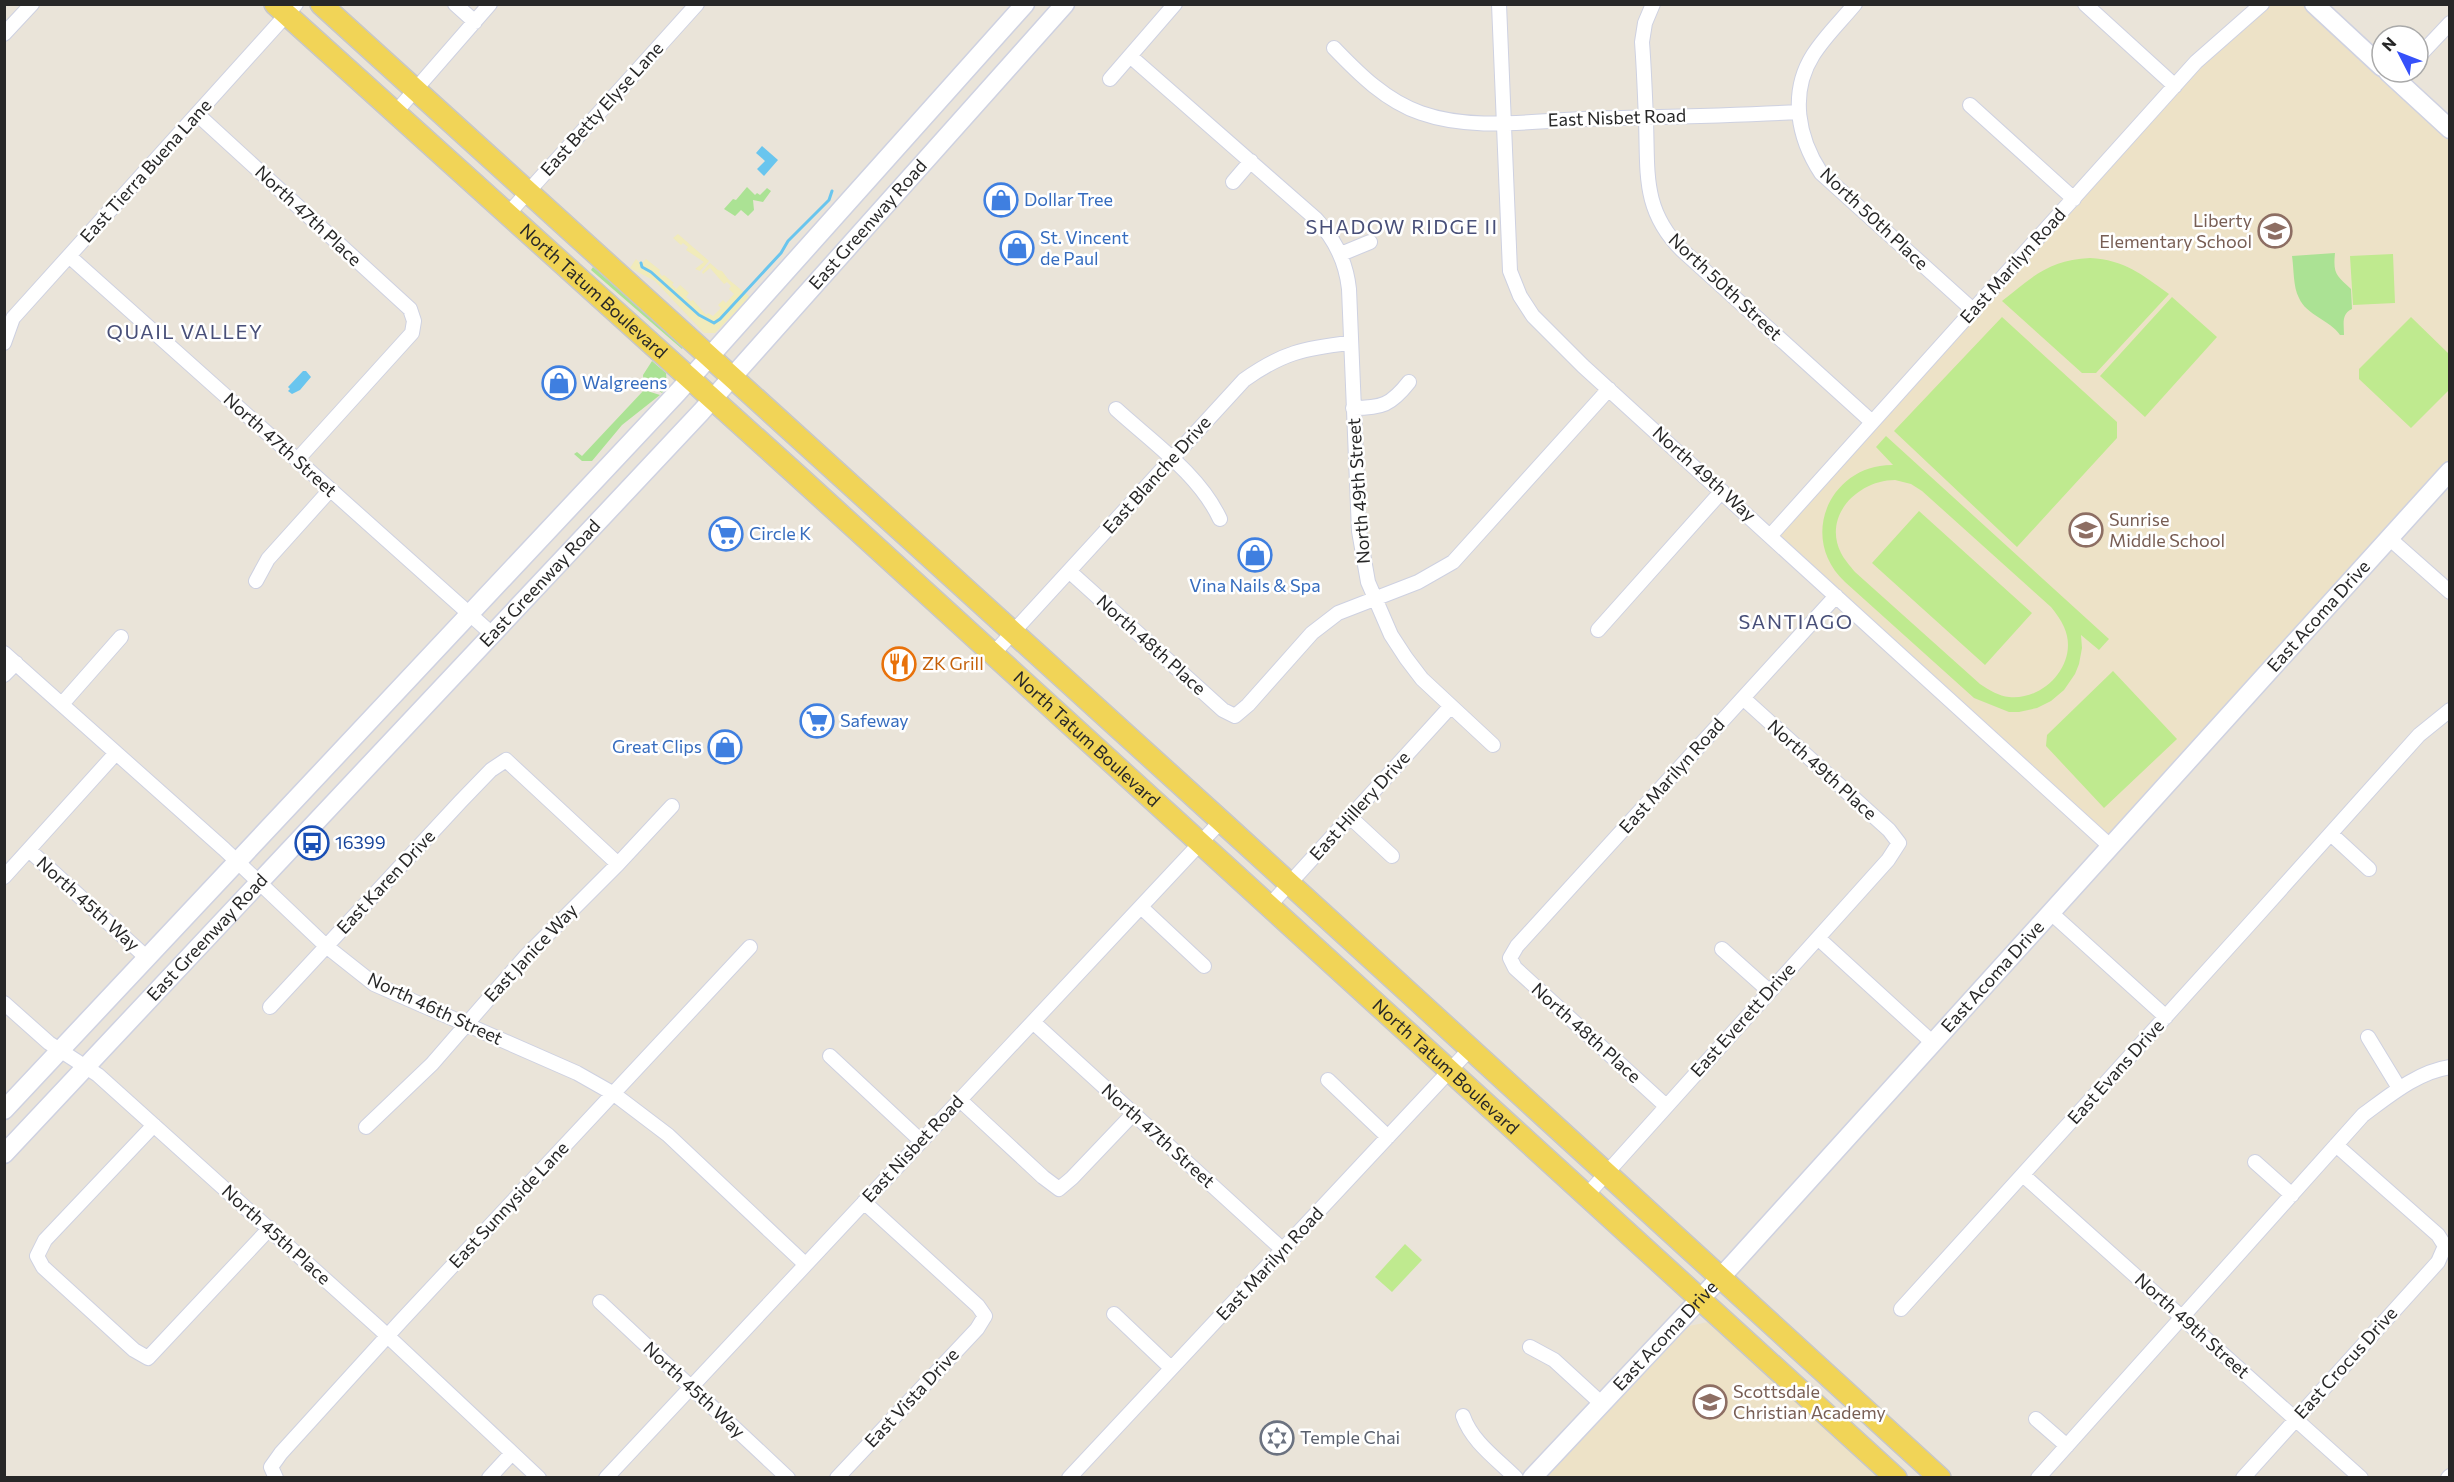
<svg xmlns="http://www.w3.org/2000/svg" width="2454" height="1482" font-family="Commissioner,sans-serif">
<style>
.education{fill:#ede2c7}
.green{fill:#abe294}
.sand{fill:#f1ebba}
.pitch{fill:#bfea8f;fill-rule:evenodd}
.water{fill:#69c5ee}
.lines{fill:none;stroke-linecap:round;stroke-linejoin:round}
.stream{stroke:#69c5ee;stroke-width:3}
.street-casing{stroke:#ced1e1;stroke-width:16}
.secondary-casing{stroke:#ced1e1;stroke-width:21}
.primary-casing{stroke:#c7c7c7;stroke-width:24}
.street{stroke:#fff;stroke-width:14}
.secondary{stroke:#fff;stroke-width:18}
.primary{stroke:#f1d457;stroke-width:21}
.labels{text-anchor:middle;stroke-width:5;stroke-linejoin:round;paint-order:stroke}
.street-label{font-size:18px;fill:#272727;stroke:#fff}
.shop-label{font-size:18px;fill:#366cbe;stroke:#fff;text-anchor:start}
.education-label{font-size:18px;fill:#785e54;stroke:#fff;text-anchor:start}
.food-label{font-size:18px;fill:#c56008;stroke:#fff;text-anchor:start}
.transit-label{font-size:18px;fill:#164399;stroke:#fff;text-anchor:start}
.worship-label{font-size:18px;fill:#5b616d;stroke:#fff;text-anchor:start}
.neighbourhood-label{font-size:20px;letter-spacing:1.5px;fill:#484f78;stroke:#fff}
</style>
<rect width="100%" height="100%" fill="#eae4d9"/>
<!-- education -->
<path class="education" d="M2262 5H2314L2449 129V471L2110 846 1771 535 2196 62Z
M1713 1321 1885 1478H1546L1689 1326Z"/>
<!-- green -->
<path class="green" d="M747 187 755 195 757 193 760 195 767 188 771 191 763 202 753 200 754 210 748 216 741 210 735 216 724 209 733 199 736 200Z
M2335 253C2333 274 2336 275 2351 289L2352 309C2341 314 2344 324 2344 335H2340C2330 320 2306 315 2299 298 2293 287 2294 269 2292 256Z
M593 267 683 347 682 349 591 270Z
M652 361 666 373 667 386 662 393C653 384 644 394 643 375Z
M644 390 660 395 622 425 592 461H582L574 454 577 452 582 456Z"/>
<!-- sand -->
<path class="sand" d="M678 234 709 261 700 271 695 269 704 262 686 250 688 247 683 243 681 245 673 238Z
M636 259 641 264 646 259 660 270 659 272 662 276 664 275 674 283 672 284 676 289 680 285 689 293 686 297 691 301 693 300 706 315 708 313 713 316 721 308 718 305 723 300 726 303 734 294 729 289 731 286 727 282 724 284 710 268 703 274 702 272 710 263 718 270 722 271 728 279 750 297 715 333H704L655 281 630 268Z"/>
<!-- pitch -->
<path class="pitch" d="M2393 254 2395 303 2353 305 2350 256Z
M2090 258C2125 260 2141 274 2169 294L2096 373H2082L2002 301C2032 277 2049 260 2090 258Z
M2172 297 2217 337 2145 417 2100 376Z
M2002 317 2117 422V438L2017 547 1894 431Z
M2411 317 2449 354 2450 389 2411 428 2359 379V369Z
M1886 436 2109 639 2099 650 2081 635 2082 648 2079 664 2075 674 2064 690 2051 701 2037 708 2019 712H2009L1974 698 1845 582C1797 537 1831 464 1893 465L1876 447ZM1895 480 1911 484 1922 491 2051 607C2056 613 2061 620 2064 627 2080 662 2045 701 2009 697 1999 696 1989 690 1980 684L1855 572C1850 566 1844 559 1841 553 1822 515 1859 480 1895 480Z
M1919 511 2032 613 1985 665 1872 563Z
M2113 671 2177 739 2104 808 2046 746 2047 735Z
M1405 1244 1422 1260 1392 1292 1375 1277Z"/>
<!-- water -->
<path class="water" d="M762 146 778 160 764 176 757 169 765 161 756 153Z
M303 371H306L311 377 300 390 292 394 288 391 290 389 288 387Z"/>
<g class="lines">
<!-- stream -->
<path class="stream" d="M641 263 642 267 651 272 699 315 714 323 720 319 781 253 788 241 829 200 832 191"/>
<!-- street casing -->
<g class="street-casing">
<path id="street" d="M455 4 475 22
M1499 4 1510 271 1520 296 1533 316 1583 366 2110 846
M1653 4 1645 23 1642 42C1644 68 1645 95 1646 121 1648 173 1642 210 1682 250L1872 422
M1855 4C1841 21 1825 36 1813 55 1789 93 1798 138 1821 173L1974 311
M2085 4 2175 86
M4 34 32 4
M1334 48C1359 74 1386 101 1421 113 1472 131 1531 121 1584 119 1655 117 1727 116 1799 112
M1130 56 1316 219C1335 239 1346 261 1349 289L1359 531 1368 582 1391 635 1406 658 1422 679 1493 745
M2418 57 2450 23
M1110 79 1175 4
M1970 105 2074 199
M395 113 490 4
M197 114 410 309 414 321 412 333 297 460
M1233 182 1251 161
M508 214 697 4
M1341 254 1370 242
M69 256 492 634
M4 343 13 318 296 4
M1353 408C1382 408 1391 405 1409 382
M1116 409C1152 442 1199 474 1220 519
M1771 535 2196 62 2262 4
M2389 538 2450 592
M1069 571 1223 710 1235 716 1248 705 1312 633 1338 613 1418 582 1453 562 1609 389
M256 581 268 559 330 490
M1598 630 1722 491
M4 653 224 849 326 946 374 984 577 1073 614 1094 668 1135 805 1264
M993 654 1244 380C1282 353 1304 348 1350 343
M4 675 16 663
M62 704 121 637
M1350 817 1392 856
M2331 834 2369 869
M29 850 147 958
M4 877 116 753
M1269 906 1451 706
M1141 907 1204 966
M2050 912 2166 1017
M1818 938 1933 1043
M1722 949 1769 991
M4 1003 49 1043 98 1075 379 1328 539 1478
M270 1007 461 801 491 770 506 760 618 864
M1033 1022 1283 1250
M2368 1037 2399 1088
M830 1056 921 1141
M1328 1080 1388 1137
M960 1100 1043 1177 1059 1189 1072 1178 1133 1114
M1666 1106 1515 968 1510 958 1517 946 1836 596
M154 1125 45 1240 37 1256 43 1267 134 1350 148 1358 270 1228
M366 1127 432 1064 525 957 618 864 672 806
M2255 1162 2292 1195
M2023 1175 2361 1478
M1586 1196 1888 860 1899 843 1889 830 1743 698
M600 1302 788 1478
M1901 1309 2246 928 2419 735 2450 710
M1114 1314 1171 1368
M1530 1347 1554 1360 1602 1404
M1463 1416C1472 1442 1497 1459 1516 1478
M2036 1419 2067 1446
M276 1478 271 1467 281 1453 401 1321 750 947
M489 1478 512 1453
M606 1478 1221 821
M837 1478 977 1329 985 1316 978 1306 864 1202
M1069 1478 1470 1049
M2038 1478 2363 1115C2389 1096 2417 1072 2450 1067
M2243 1478 2438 1262 2445 1246 2438 1235 2336 1145
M2448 1478 2450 1476"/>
</g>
<!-- secondary casing -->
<g class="secondary-casing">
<g id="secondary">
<path d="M2314 4 2382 67"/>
<path d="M2388 72 2450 129"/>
<path d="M4 1110 678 392 1025 4"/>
<path id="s1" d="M4 1154 701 412 1065 4"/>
<path id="s2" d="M1532 1478 1733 1264 2450 471"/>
</g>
</g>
<!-- primary casing -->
<g class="primary-casing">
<g id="primary">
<path id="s3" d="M275 4 798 476 1896 1478"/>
<path d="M321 4 1221 821 1940 1478"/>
</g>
</g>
<!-- street -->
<use href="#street" class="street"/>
<!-- secondary -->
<use href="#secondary" class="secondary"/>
<!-- primary -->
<use href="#primary" class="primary"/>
</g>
<!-- icons -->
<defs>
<g id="shop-ring" transform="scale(1.725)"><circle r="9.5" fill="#fff" stroke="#3f7fe0" stroke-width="1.5"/><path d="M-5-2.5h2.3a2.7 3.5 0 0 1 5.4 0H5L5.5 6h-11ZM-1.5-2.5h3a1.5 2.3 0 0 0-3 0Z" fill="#3f7fe0"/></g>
<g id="school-ring" transform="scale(1.725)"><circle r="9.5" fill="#fff" stroke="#8d6e63" stroke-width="1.5"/><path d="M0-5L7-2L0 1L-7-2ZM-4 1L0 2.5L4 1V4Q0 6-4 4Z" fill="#8d6e63"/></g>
<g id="supermarket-ring" transform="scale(1.725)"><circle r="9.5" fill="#fff" stroke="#3f7fe0" stroke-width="1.5"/><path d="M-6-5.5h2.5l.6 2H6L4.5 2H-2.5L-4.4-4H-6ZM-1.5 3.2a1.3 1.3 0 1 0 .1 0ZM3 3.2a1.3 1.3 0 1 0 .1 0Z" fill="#3f7fe0"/></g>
<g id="restaurant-ring" transform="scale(1.725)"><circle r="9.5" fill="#fff" stroke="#e8710a" stroke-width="1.5"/><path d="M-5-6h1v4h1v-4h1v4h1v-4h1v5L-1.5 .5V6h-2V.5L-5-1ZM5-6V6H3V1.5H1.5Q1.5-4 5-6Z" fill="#e8710a"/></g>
<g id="bus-ring" transform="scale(1.725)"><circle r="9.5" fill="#fff" stroke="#1a4fb4" stroke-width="1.5"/><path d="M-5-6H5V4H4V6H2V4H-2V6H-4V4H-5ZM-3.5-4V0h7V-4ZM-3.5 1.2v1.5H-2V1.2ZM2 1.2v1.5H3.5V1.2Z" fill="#1a4fb4"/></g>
<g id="synagogue-ring" transform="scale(1.725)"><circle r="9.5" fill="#fff" stroke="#6b7280" stroke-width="1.5"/><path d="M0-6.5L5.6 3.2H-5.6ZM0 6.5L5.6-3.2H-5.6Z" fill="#6b7280"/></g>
</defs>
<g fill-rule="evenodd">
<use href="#shop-ring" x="1001" y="200"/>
<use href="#school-ring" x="2275" y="231"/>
<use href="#shop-ring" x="1017" y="248"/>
<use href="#shop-ring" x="559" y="383"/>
<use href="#school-ring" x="2086" y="530"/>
<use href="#supermarket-ring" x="726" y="534"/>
<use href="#shop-ring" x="1255" y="555"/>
<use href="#restaurant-ring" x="899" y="664"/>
<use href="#supermarket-ring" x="817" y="721"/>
<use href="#shop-ring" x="725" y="747"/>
<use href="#bus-ring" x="312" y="843"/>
<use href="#school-ring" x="1710" y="1402"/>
<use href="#synagogue-ring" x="1277" y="1438"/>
</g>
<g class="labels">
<!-- street labels -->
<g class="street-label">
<text transform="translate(602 109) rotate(-48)" y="6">East Betty Elyse Lane</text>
<text transform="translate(1617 118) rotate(-2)" y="6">East Nisbet Road</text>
<text transform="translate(146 171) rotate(-48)" y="6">East Tierra Buena Lane</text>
<text transform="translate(308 216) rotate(43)" y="6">North 47th Place</text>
<text transform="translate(1874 219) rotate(43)" y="6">North 50th Place</text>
<text dy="6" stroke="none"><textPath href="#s1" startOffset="1269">East Greenway Road</textPath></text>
<text transform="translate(2013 266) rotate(-48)" y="6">East Marilyn Road</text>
<text transform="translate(1725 287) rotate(43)" y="6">North 50th Street</text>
<text dy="6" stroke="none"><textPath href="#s3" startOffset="429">North Tatum Boulevard</textPath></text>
<text transform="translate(280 445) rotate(42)" y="6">North 47th Street</text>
<text transform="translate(1704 474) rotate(42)" y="6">North 49th Way</text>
<text transform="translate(1157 475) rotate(-48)" y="6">East Blanche Drive</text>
<text transform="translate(1359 491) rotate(-94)" y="6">North 49th Street</text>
<text dy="6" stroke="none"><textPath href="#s1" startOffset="783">East Greenway Road</textPath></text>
<text dy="6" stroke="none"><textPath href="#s2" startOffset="1167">East Acoma Drive</textPath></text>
<text transform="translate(1151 645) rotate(42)" y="6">North 48th Place</text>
<text dy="6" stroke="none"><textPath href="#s3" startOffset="1095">North Tatum Boulevard</textPath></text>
<text transform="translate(1822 770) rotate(42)" y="6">North 49th Place</text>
<text transform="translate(1672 776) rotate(-48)" y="6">East Marilyn Road</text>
<text transform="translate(1360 806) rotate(-48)" y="6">East Hillery Drive</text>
<text transform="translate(386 882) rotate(-47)" y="6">East Karen Drive</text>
<text transform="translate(88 904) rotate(42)" y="6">North 45th Way</text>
<text dy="6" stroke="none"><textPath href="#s1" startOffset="297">East Greenway Road</textPath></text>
<text transform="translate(531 953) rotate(-47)" y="6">East Janice Way</text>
<text dy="6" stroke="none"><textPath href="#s2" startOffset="681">East Acoma Drive</textPath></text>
<text transform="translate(435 1009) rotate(25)" y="6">North 46th Street</text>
<text transform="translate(1743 1020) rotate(-48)" y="6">East Everett Drive</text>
<text transform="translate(1586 1033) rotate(42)" y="6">North 48th Place</text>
<text dy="6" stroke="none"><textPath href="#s3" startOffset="1581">North Tatum Boulevard</textPath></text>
<text transform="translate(2116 1072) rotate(-48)" y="6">East Evans Drive</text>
<text transform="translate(1158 1136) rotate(42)" y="6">North 47th Street</text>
<text transform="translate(913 1149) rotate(-47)" y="6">East Nisbet Road</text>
<text transform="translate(509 1205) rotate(-47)" y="6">East Sunnyside Lane</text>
<text transform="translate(276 1235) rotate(42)" y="6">North 45th Place</text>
<text transform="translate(1270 1264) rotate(-47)" y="6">East Marilyn Road</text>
<text transform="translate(2192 1326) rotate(42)" y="6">North 49th Street</text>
<text dy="6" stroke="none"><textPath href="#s2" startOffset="195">East Acoma Drive</textPath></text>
<text transform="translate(2346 1363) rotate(-48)" y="6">East Crocus Drive</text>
<text transform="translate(694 1390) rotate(43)" y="6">North 45th Way</text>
<text transform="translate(912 1398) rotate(-47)" y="6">East Vista Drive</text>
</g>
<!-- shop labels -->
<g class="shop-label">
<text x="1024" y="206">Dollar Tree</text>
<text x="1040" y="244">St. Vincent<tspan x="1040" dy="21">de Paul</tspan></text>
<text x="582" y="389">Walgreens</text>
<text x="749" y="540">Circle K</text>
<text x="1255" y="592" text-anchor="middle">Vina Nails &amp; Spa</text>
<text x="840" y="727">Safeway</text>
<text x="702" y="753" text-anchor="end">Great Clips</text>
</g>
<!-- education labels -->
<g class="education-label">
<text x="2252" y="227" text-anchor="end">Liberty<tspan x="2252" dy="21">Elementary School</tspan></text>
<text x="2109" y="526">Sunrise<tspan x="2109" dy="21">Middle School</tspan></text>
<text x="1733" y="1398">Scottsdale<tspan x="1733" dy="21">Christian Academy</tspan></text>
</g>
<!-- food labels -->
<g class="food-label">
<text x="922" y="670">ZK Grill</text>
</g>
<!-- transit labels -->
<g class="transit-label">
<text x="335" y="849">16399</text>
</g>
<!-- worship labels -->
<g class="worship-label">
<text x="1300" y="1444">Temple Chai</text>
</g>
<!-- neighbourhood labels -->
<g class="neighbourhood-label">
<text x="1402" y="234">SHADOW RIDGE II</text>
<text x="185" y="339">QUAIL VALLEY</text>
<text x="1796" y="629">SANTIAGO</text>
</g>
</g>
<!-- border -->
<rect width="2454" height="1482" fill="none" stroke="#272727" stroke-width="12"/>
<!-- north arrow -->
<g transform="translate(2400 54) rotate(312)"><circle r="28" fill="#ffffff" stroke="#a9a9a9" stroke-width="1.5"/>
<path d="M0-4.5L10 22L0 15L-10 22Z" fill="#3651fa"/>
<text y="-9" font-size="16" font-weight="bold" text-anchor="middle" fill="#272727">N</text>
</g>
</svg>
